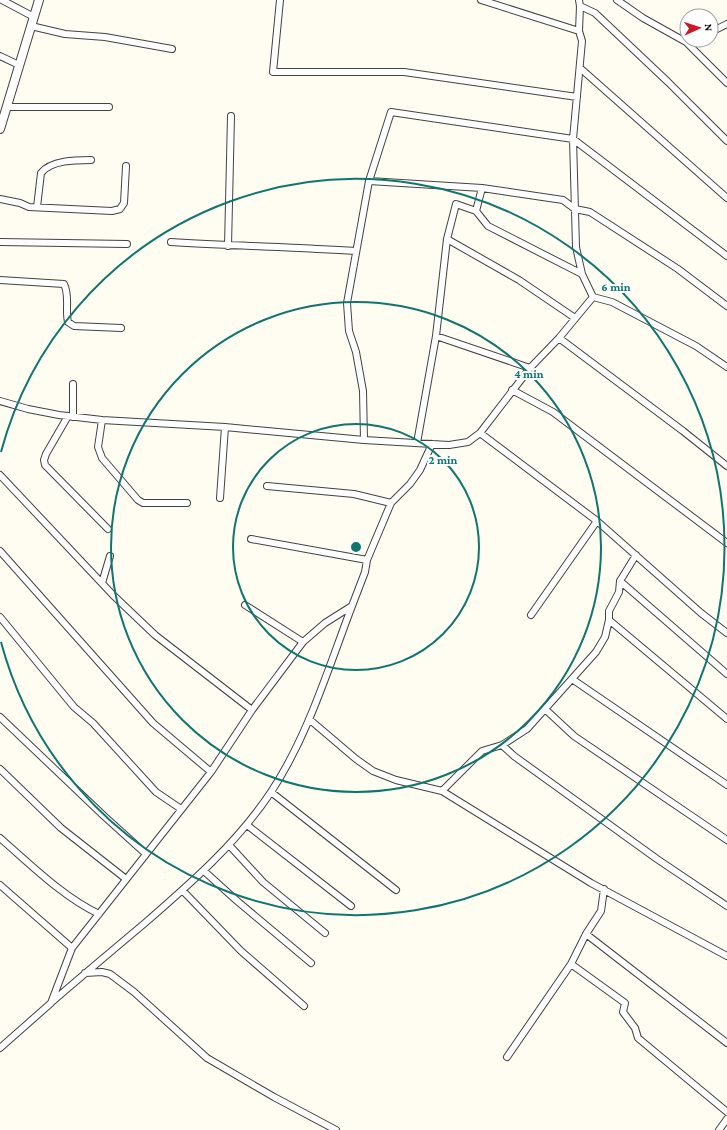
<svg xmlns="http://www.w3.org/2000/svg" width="727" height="1130" font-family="'Crimson Pro',serif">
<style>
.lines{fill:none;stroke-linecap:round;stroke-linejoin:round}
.minor-casing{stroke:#424242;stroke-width:8}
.tertiary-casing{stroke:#424242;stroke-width:10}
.minor{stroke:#fff;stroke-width:6}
.tertiary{stroke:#fff;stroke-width:8}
.ring{fill:none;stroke:#0f766e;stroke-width:2}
.centre{fill:#0f766e;stroke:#fff;stroke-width:2}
.ring-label{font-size:12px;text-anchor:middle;font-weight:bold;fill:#0f766e;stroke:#fff;stroke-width:4;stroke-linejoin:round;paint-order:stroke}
</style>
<rect width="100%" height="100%" fill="#fffcf1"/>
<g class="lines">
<!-- minor casing -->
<g class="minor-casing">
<path id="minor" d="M2 0 34 17
M280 0 273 72H404L577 97
M481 0 579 31
M579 0 580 6 579 31 582 41 573 139 576 247 582 274 593 297
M617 0 643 18 686 42 727 83
M580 6 595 13 668 82 727 141
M31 26 65 34 105 37 172 49
M711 32 727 24
M0 56 19 65
M580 68 727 198
M8 107H109
M369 181 482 188 563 200 575 209 590 212 678 269 727 306
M0 199 20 203 29 207 112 211 120 209 124 203 126 166
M37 207 41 173C51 160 76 160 91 160
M476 211 488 226 582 274
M447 239 519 280 575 318
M0 242 127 244
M171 242C233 246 295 247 356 251
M228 246 231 116
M0 280 64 284C70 296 65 309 68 322L74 326 121 328
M436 336 530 368
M559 338 683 431 727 466
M512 390 553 412 727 543
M0 401 28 409 59 415 102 420 225 427 364 440 449 445 468 442 480 433 530 368 559 338 593 297 612 302 696 346 727 367
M68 416 46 454 44 460 45 465 108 529
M73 417V384
M102 420 98 447 102 458 138 500 143 503H187
M480 433 597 521 701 613 727 633
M364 440 363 391 356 352 349 331 347 303 369 181 391 112 573 139 727 256
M417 443 436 336 447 239 456 204 476 211 482 188
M0 475 113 595 155 635 252 710
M267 486 354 494 391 503
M220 498 225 427
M251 539 367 560
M0 551 153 723 211 772
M636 555 620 581 727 674
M102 583 110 556
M245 605 303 642
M531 615 597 521
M0 617 74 707 93 723 156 792 181 809
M609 620 727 719
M572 679 727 785
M545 709 574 736 727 840
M0 717 104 816 146 854
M309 719 356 759 373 771 396 780 442 791 591 883 727 956
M502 745 514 756 657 859 727 906
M0 769 61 828 126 879
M442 791 482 751 502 745 527 729 596 652 605 637 609 620V611L619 592 620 581
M271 792 396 890
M247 825 351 906
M0 838C30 864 63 897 99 914
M229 845 263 882 325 933
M204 871 236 900 311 963
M0 885 72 948
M183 891 241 951 304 1006
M586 934 727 1043
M571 964 625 1003 623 1012 635 1028 638 1038 727 1112
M85 973 102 972 110 974 134 992 207 1058 274 1097 336 1130
M53 1001C83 975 114 949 145 923 191 883 237 843 271 792 308 736 328 669 352 606
M0 1048 51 1003 72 948 211 772 252 710 303 642 325 623 352 606 365 572 367 560 391 503 410 484 420 470 432 444
M507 1057 571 964 586 934 601 911 604 889
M719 1130 727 1119"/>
</g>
<!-- tertiary casing -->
<g class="tertiary-casing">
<path id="tertiary" d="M0 129 39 0"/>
</g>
<!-- minor -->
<use href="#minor" class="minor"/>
<!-- tertiary -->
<use href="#tertiary" class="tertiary"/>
</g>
<!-- distance rings -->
<g class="ring">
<circle cx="356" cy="547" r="123"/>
<circle cx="356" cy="547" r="245"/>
<path d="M1 452A368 368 0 1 1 1 642"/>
</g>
<circle cx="356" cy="547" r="6" class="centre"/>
<g class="ring-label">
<text x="616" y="291">6 min</text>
<text x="529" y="378">4 min</text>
<text x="443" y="464">2 min</text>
</g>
<!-- north arrow -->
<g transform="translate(699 28) rotate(87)"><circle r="19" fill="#ffffff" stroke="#9f9f9f"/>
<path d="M0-3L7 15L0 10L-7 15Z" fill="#cd1926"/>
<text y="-6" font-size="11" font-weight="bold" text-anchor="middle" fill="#0f0f0f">N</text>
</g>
</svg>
